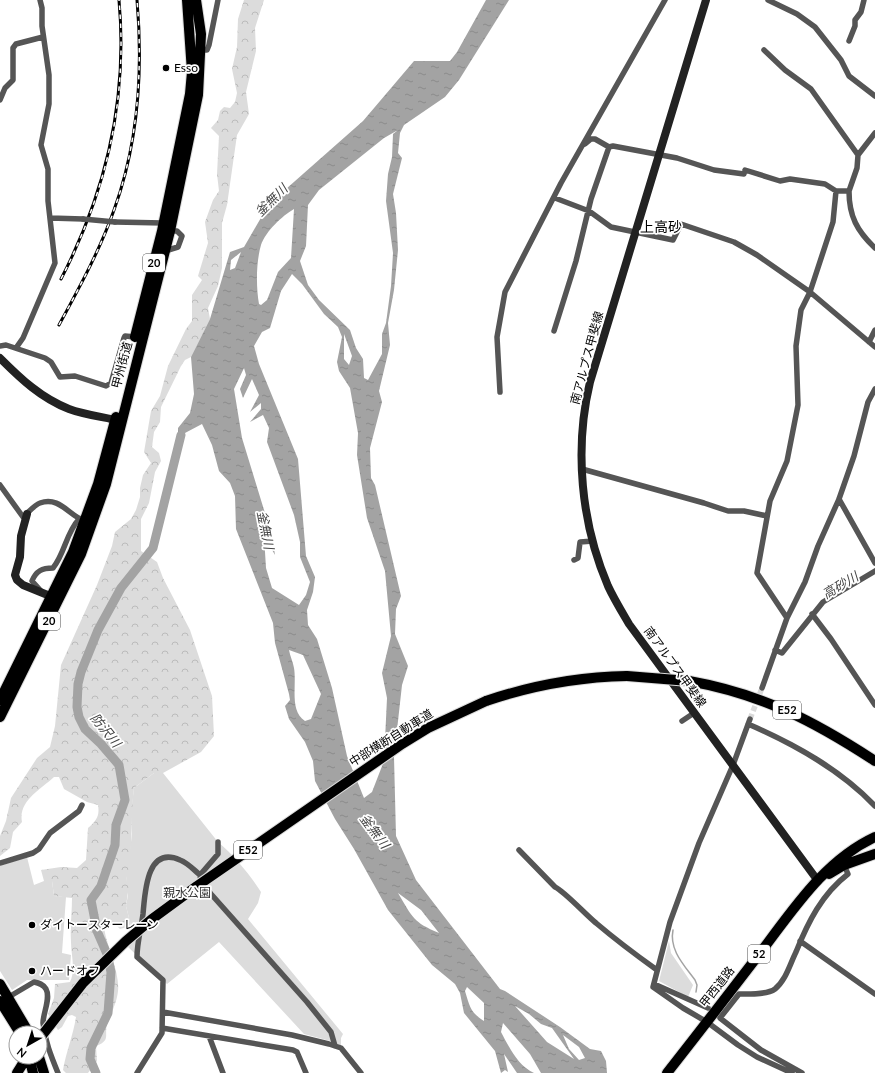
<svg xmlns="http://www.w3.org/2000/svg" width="875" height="1073" font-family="Lato,'Noto Sans JP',sans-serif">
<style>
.green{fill:#dcdcdc}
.forest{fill:url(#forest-crowns)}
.water{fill:url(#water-ripples);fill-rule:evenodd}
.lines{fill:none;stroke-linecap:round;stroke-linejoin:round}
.stream{stroke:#a3a3a3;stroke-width:1.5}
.river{stroke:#a3a3a3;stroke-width:9}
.street-tunnel{stroke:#d9d9d9;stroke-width:5.5;stroke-dasharray:5.5 3;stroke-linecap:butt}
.highway-casing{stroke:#dbdbdb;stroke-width:12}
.street{stroke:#555;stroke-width:5.5}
.secondary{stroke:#222;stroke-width:8}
.highway{stroke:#000;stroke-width:10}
.rail-casing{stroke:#000;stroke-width:3}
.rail{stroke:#fff;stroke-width:1.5;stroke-dasharray:4.5;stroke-linecap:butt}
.highway-bridge-casing{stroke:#dbdbdb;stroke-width:12;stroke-linecap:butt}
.street-bridge{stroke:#555;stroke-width:5.5}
.highway-bridge{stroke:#000;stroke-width:10}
.poi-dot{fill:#000;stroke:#fff;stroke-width:1.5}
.labels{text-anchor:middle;stroke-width:3.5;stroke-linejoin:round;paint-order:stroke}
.shield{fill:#fff;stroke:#4c4c4c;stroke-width:1}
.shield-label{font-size:11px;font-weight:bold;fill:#000}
.poi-label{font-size:12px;fill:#000;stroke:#fff;text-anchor:start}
.street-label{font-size:12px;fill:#000;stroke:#fff}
.park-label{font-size:12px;fill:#333;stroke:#fff}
.water-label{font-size:13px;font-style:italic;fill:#444;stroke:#fff}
.quarter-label{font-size:14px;fill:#000;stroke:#fff}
</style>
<defs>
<pattern id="forest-crowns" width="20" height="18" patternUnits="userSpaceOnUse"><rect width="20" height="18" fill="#dcdcdc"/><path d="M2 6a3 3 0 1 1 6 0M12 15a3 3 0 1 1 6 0" fill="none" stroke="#bbb"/></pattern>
<pattern id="water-ripples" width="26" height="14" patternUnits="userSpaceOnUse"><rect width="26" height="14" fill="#a3a3a3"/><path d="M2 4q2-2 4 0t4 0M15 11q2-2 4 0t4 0" fill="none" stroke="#8b8b8b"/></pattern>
</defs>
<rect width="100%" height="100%" fill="#fff"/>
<!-- green -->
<path class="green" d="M154 773H163L218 842C234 855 250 875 261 892L258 903 248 919 343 1034 341 1038V1048L334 1042 304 1034 219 942 167 984 128 947 131 926 126 906 128 895 126 881 132 834 131 813 134 788Z
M27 857 34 885 44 881H52L54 896 66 897 62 953 71 955 69 980H27L12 990 0 971V866Z
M669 941 671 953 693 985 688 997 659 981Z"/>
<!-- forest -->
<path class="forest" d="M244 0H264L255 28 256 51 246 92 249 114 237 135 227 205 222 223V268L218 286 208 308 210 319 191 357 185 360 181 366 161 407 160 422 154 432 152 447 159 453 161 461 155 472 149 503 141 519V551L157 562 163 578 190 630 212 696 214 736 201 752 163 773H154L134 788C130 819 134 850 126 881L129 885 126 906 131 926 120 929 114 923 104 928C107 947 120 973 118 991 117 1002 111 1014 107 1024 104 1036 111 1040 96 1046L97 1061 88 1073H66L63 1070C66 1052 73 1036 76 1017L72 1015 68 1016 62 1027 58 1030 48 1014 54 998 55 984 70 982C76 970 71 955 71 942 70 927 72 912 72 898L54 896 52 881H44L41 870 61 867 77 868 86 860 88 828C96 821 100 816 98 805L87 802 64 789 59 777H54C40 790 18 801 22 822L13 832 10 848 0 856V836L6 821 11 798 37 758 50 747 55 726 61 665 97 585 112 546 115 532 131 519 136 510 140 497V488L143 475 151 463 144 452 151 411 160 396 168 366 186 329 192 321V295L202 280 198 276 208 243 205 222 213 200 219 191 217 174 219 136 211 128 218 120 220 111 224 107 230 108 235 102 237 93 232 69 237 47 238 19Z"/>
<!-- water -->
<path class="water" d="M486 0H509L459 80 445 97 404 125 400 133 398 153 402 158 393 194 396 213 398 250 394 290 388 323 390 345 379 391 382 402 370 448 371 478 375 485 401 596 396 609 395 634 408 666 402 685 394 757 396 836 416 880 500 989 505 991 560 1027 590 1049 601 1051 606 1061 607 1073H541L530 1054 503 1023 501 1032C509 1047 518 1066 534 1073H517L504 1054 508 1072 505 1070 501 1073 495 1051 464 1013 460 993 455 984 432 965 388 910 354 849 335 819 315 781 313 761 305 742 289 719 285 706 290 700 289 694 275 643 273 623 236 529 235 496 230 483 219 471 212 445 202 424 185 433 178 448V428L190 413 194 394 191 357 210 319 230 252 244 247 269 204 363 121 414 61H450L457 52ZM398 130 393 134 392 157 388 174 386 201 393 253 391 286 386 323 382 334V354L368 380 364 378 363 359 356 348 350 330 319 300 308 285 300 261 306 246 308 205 319 190 384 138ZM294 209 291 258 278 272 267 300 261 305 259 304C256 287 256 262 261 245 266 231 282 216 294 209ZM241 252 235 268 230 270 231 260ZM292 274 302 284 324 314 338 327 342 337 337 362 339 371 350 388 358 433 357 455 367 518 385 571 391 636 382 673 387 698 384 761 372 792 364 798 347 756 332 688 317 639 308 625 307 610 313 592 315 577 306 556 298 459 259 364 254 346 262 332 270 328 281 291ZM344 334 352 356 349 365 344 359ZM244 368 246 375 240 389 243 398 252 379 259 395 250 412 261 403V409L250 422 263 415 269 428 267 442 294 515 300 542V557L310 582 306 595 299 605 272 588 266 568 264 536 275 555 272 536 242 438 234 389ZM289 650 303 655 321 694 311 719 305 721C289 711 297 685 294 668 293 662 290 656 289 650ZM398 893 421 910 439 933C413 922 413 918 398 893ZM467 987 484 1003V1021C470 1012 470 1007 465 991ZM515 1006 529 1014 541 1024 552 1028 574 1059 547 1042ZM563 1035 579 1047 585 1058 579 1060 569 1049Z"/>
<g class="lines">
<!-- stream -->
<path class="stream" d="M673 930C669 950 684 965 695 980L697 985 696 992"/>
<!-- river -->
<path class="river" d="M96 1073 90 1059 91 1048 108 1013 111 972 107 954 97 931 91 900 101 886 115 845 116 825 125 800 119 765 101 744 85 729 79 717 77 707 78 684 81 672 98 630 121 588 153 548 181 435"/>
<!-- street-tunnel -->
<path class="street-tunnel" d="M750 719 762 688"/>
<!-- highway casing -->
<g class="highway-casing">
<path id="highway" d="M135 337 162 231 190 94 192 72 187 0
M689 681C762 694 814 721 875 761
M0 700 73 552 98 484 116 417
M486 701C533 685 578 677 627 676
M0 717 81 554 106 484 170 231 198 95 201 34 196 0
M829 874 844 865 875 854
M0 984 29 1033
M0 1001 20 1033
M29 1057 33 1073
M39 1057 44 1073
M17 1073 27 1057
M667 1073C697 1035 727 996 757 957 791 913 823 861 875 837"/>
</g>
<!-- street -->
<path class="street" d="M768 0 797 14 815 27 841 60 849 76 875 96
M849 41 855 26V20L861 12 864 0
M201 50H207L209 45 218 0
M764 50 785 70 811 89 858 155
M0 100 5 88 13 80V48L16 44 43 37
M585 144 591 139H595L609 147
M745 170 780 181 790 179 825 184 836 191H849L857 168 858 155 875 133
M849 191C849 216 857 231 875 248
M555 198 589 211 611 227 673 240 681 224 734 242 757 255 810 292 875 347
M50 218 83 219
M115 222 163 223
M165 251 178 247 182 236 177 231H168
M554 331 576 261 591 199 609 147 613 146 677 158 714 170 744 174
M869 342 875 330
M0 346 6 345 45 358 51 362 60 377 75 376 106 386 111 383 124 338 125 336 135 337
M16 348 23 338 55 263 48 201V169L41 145 49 104V75L42 26V8L40 0
M500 392 497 337 505 292 561 183 665 0
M582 469 704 503 728 511H744L767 516
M0 485 23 517C28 513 34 505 40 503 60 496 69 516 85 521
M839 499 875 563
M574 560 578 558 580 542 593 541
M41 591 32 581C36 571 42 568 53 568 65 553 66 533 79 519
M812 614 831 639 875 705
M787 618 757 573 770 501 787 461 798 405 796 346 801 310 810 292 833 222 836 191
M775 650 782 653 823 602 875 571
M762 688 787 618 805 582 818 546 839 499 854 456 868 402 875 389
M750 719 733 765 699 843 670 922 653 987 683 1008 707 1022 738 1045 757 1057 792 1073
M682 721 694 713
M748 724C794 744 840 769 875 806
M519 850 555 887C564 891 586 915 596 923 616 940 636 955 657 970
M0 863 33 853 39 849 50 833 79 811 82 805
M200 875 218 854V842
M800 941 875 994
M654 984 708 1008
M7 998 34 982C39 983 43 984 46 989 51 998 43 1013 43 1023 45 1041 51 1056 58 1073
M163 1012 292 1035 329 1044 341 1048 361 1073
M162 1028 293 1050 297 1052 306 1073
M209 1036 223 1073
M137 1073 162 1033 163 980 137 957C137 943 141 929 143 914 145 894 146 845 180 860 188 863 194 870 200 875L201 882 211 894 307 1002 331 1032 335 1046
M802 1073 761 1050 720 1018 739 994C749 994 767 995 775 989 786 980 790 964 796 952 808 922 822 894 848 874L844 865"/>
<!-- secondary -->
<path class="secondary" d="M706 0 590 382C574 449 581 523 608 586 614 599 622 612 629 624L818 881
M0 358C21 379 41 398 69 409 85 415 104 417 120 421
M27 514 21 536 20 557 15 575 17 580 23 585 55 598"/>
<!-- highway -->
<use href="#highway" class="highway"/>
<!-- rail casing -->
<g class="rail-casing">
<path id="rail" d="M61 279C107 190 128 99 119 0
M59 325C79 288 100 250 114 210 138 144 143 69 137 0"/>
</g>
<!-- rail -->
<use href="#rail" class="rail"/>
<!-- highway-bridge casing -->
<g class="highway-bridge-casing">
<path id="highway-bridge" d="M627 676 689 681
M40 1038 83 983 126 941 152 919 197 886 402 744 428 728 486 701"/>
</g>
<!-- street-bridge -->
<path class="street-bridge" d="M83 219 115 222"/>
<!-- highway-bridge -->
<use href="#highway-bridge" class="highway-bridge"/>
</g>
<!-- markers -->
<g class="poi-dot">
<circle cx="166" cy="68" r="4"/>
<circle cx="32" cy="925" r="4"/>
<circle cx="32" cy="971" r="4"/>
</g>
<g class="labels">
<!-- shield labels -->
<g class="shield">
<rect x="143" y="254" width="22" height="18" rx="3"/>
<rect x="38" y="612" width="22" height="18" rx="3"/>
<rect x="773" y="701" width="28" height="18" rx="3"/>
<rect x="234" y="841" width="28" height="18" rx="3"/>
<rect x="748" y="945" width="22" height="18" rx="3"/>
</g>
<g class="shield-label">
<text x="154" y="267">20</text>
<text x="49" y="625">20</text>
<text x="787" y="714">E52</text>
<text x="248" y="854">E52</text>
<text x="759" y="958">52</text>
</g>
<!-- poi labels -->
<g class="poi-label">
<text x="174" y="72">Esso</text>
<text x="40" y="929">ダイトースターレーン</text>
<text x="40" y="975">ハードオフ</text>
</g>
<!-- street labels -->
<g class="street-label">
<text transform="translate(587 358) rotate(-75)" y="4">南アルプス甲斐線</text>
<text transform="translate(122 365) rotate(-75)" y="4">甲州街道</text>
<text transform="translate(675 667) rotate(54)" y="4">南アルプス甲斐線</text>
<text transform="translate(391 738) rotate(-32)" y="4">中部横断自動車道</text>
<text transform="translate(717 987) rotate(-52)" y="4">甲西道路</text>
</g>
<!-- park labels -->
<g class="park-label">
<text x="187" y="897">親水公園</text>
</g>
<!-- water labels -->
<g class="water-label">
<text transform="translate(271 200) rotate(-45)" y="5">釜無川</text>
<text transform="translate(266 530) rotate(79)" y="5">釜無川</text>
<text transform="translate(840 585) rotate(-31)" y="5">高砂川</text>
<text transform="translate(106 730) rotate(51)" y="5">防沢川</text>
<text transform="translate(375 831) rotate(53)" y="5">釜無川</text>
</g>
<!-- quarter labels -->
<g class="quarter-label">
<text x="661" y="232">上高砂</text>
</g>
</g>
<!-- north arrow -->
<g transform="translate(28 1045) rotate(219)"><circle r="19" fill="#ffffff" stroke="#999999"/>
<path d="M0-3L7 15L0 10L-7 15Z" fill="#000000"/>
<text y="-6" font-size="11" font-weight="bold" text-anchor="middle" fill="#000000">N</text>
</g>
</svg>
